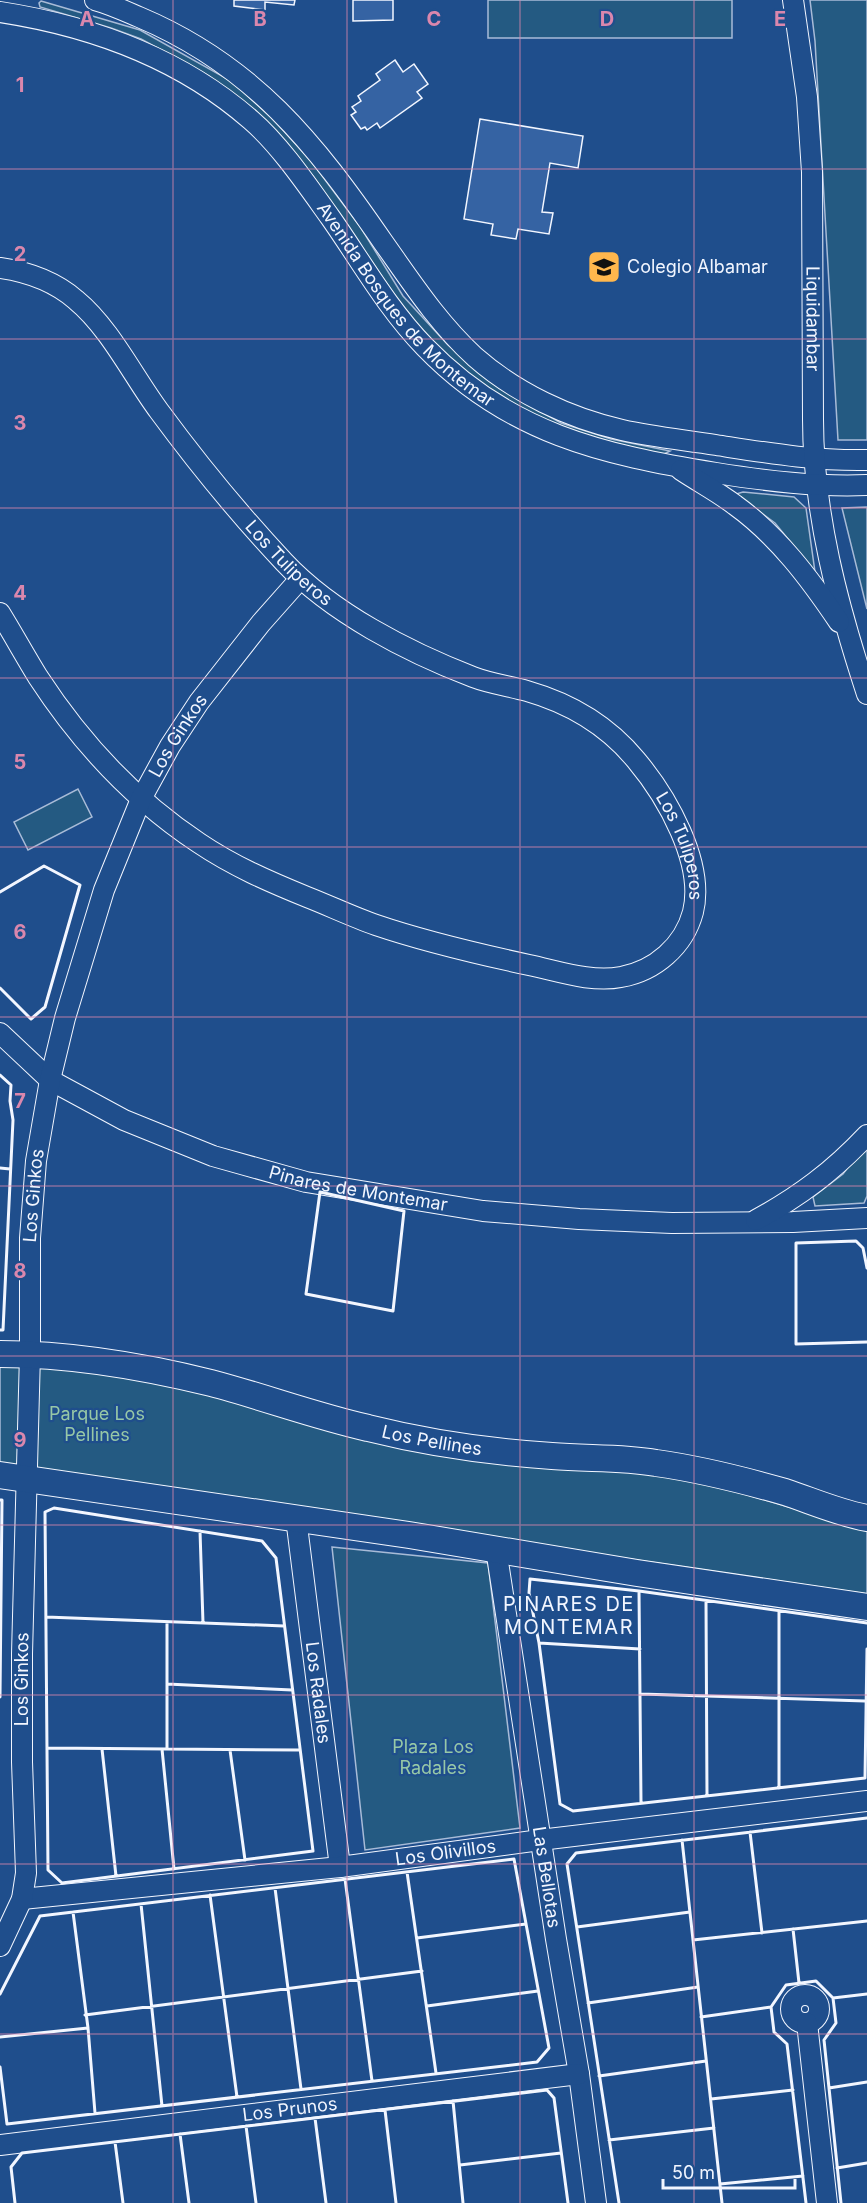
<svg xmlns="http://www.w3.org/2000/svg" width="867" height="2203" font-family="Inter,sans-serif">
<style>
.green{fill:#245a82;stroke:#a8bbd7;stroke-width:1.5}
.building{fill:#3563a3;stroke:#f2f6ff;stroke-width:1.5}
.lines{fill:none;stroke-linecap:round;stroke-linejoin:round}
.minor-casing{stroke:#f2f6ff;stroke-width:22}
.major-casing{stroke:#f2f6ff;stroke-width:28}
.minor{stroke:#1f4e8c;stroke-width:20}
.major{stroke:#1f4e8c;stroke-width:26}
.wall{stroke:#f2f6ff;stroke-width:3}
.grid{fill:none;stroke:#da87ad;stroke-width:1.5;stroke-opacity:0.55}
.labels{text-anchor:middle;stroke-width:4.5;stroke-linejoin:round;paint-order:stroke}
.poi-label{font-size:18px;fill:#f2f6ff;stroke:#1f4e8c;text-anchor:start}
.street-label{font-size:18px;fill:#f2f6ff;stroke:#1f4e8c}
.park-label{font-size:18px;fill:#97c8a6;stroke:#1f4e8c}
.neighbourhood-label{font-size:20px;letter-spacing:1.5px;fill:#f2f6ff;stroke:#1f4e8c}
.grid-label{font-size:20px;text-anchor:middle;font-weight:bold;fill:#da87ad;stroke:#1f4e8c;stroke-width:4.5;stroke-linejoin:round;paint-order:stroke}
</style>
<rect width="100%" height="100%" fill="#1f4e8c"/>
<!-- green -->
<path class="green" d="M488 0H732V38H488Z
M810 0H867V440H838L815 41Z
M41 1 140 30 231 81 271 117 311 161 361 228 403 296 448 345 499 388 561 423 611 439 670 451 660 456 561 431 484 386 450 359 420 332 313 176 277 134 244 103 209 76 141 39 111 28 40 7 39 3Z
M743 492 794 497 806 508 815 572 775 523 736 494Z
M867 507V609L842 508Z
M78 789 92 817 28 850 14 822Z
M865 1145H867V1196L864 1203 815 1206 813 1197 843 1174Z
M0 1362 103 1371 717 1486 867 1530V1594L0 1466Z
M332 1547 488 1563 520 1828 365 1850Z"/>
<!-- building -->
<path class="building" d="M234 0H295L294 5 265 2V10L234 6Z
M353 0H393V20L353 21Z
M395 60 403 72 414 64 428 84 417 92 422 98 380 128 377 123 367 130 365 127 361 129 351 115 356 112 352 107 361 101 358 96 380 80 376 74Z
M480 119 583 136 578 168 550 163 542 212 553 213 549 234 518 229 516 239 491 235 493 224 464 219Z"/>
<g class="lines">
<!-- minor casing -->
<g class="minor-casing">
<g id="minor">
<path d="M95 0C110 4 125 11 139 17 253 65 315 143 383 242 412 283 438 323 475 357 516 393 569 418 622 430 653 437 685 440 716 445 768 453 814 461 867 460"/>
<path id="s1" d="M793 0 807 97 812 172 813 419C813 513 838 606 867 694"/>
<path id="s2" d="M0 12C91 26 180 58 251 120 280 145 307 185 330 217 361 261 387 308 425 347 508 433 603 455 716 473 767 481 816 487 867 485"/>
<path id="s3" d="M0 268C28 272 54 281 76 300 110 328 133 376 159 411 198 464 239 514 284 562 332 613 408 652 473 677 491 684 510 686 527 691 569 703 608 726 636 760 667 797 705 863 693 912 684 946 655 971 621 977 592 983 558 971 529 965 478 954 426 942 376 925 353 917 330 906 307 897 270 882 233 866 199 843 134 800 81 743 38 677 25 656 13 634 0 613"/>
<path d="M681 470C699 482 718 492 735 505 778 536 810 579 839 622"/>
<path id="s4" d="M0 1033 50 1080 124 1120 213 1156 306 1182 483 1211 579 1219 672 1223 793 1222 867 1218"/>
<path d="M756 1220C800 1196 833 1171 867 1135"/>
<path id="s5" d="M296 1518 340 1867"/>
<path id="s6" d="M496 1549 556 1939 579 2074 596 2203"/>
<path id="s7" d="M22 1899 340 1867 540 1840 867 1801"/>
<path id="s8" d="M0 1946 22 1899 26 1873 22 1762V1654L30 1354V1238L36 1161 50 1080 65 1018 104 890 141 799 170 746 199 702 261 623 300 579"/>
<circle cx="805" cy="2009" r="14"/>
<path d="M807 2023 827 2203"/>
<path id="s9" d="M0 2145 579 2074"/>
</g>
</g>
<!-- major casing -->
<g class="major-casing">
<g id="major">
<path id="s10" d="M0 1354C71 1354 142 1366 211 1383 264 1397 315 1416 368 1428 428 1443 491 1452 552 1456 587 1459 622 1457 656 1463 699 1469 743 1480 785 1492 812 1501 839 1513 867 1518"/>
<path d="M0 1475 409 1535 637 1573 867 1607"/>
</g>
</g>
<!-- minor -->
<use href="#minor" class="minor"/>
<!-- major -->
<use href="#major" class="major"/>
<!-- wall -->
<path class="wall" d="M0 892 44 866 80 885 45 1007 31 1019 0 988
M0 1075 11 1085 10 1101 13 1120 3 1330H0
M0 1168 10 1169
M320 1192 404 1211 393 1311 306 1294Z
M867 1268 863 1248 856 1241 796 1243V1344L867 1342
M0 1500H2L0 1697
M54 1508 262 1541 276 1558 313 1851 62 1883 48 1870 45 1512Z
M200 1531 203 1623
M639 1591 641 1803
M706 1601 707 1796
M779 1611V1788
M46 1617 284 1626
M167 1622V1749
M867 1623 639 1591 530 1579 529 1593 539 1643 560 1804 573 1811 865 1778 867 1649
M539 1643 640 1649
M167 1684 292 1690
M640 1694 865 1701
M47 1748 300 1750
M102 1749 116 1876
M162 1749 174 1869
M230 1750 245 1860
M750 1832 762 1933
M682 1840 722 2203
M407 1872 436 2073
M345 1879 372 2081
M275 1888 301 2089
M210 1895 237 2097
M141 1904 162 2106
M73 1912 88 2028 95 2113
M577 1927 690 1912
M793 1929 799 1983
M417 1938 526 1924
M693 1940 867 1921
M0 1994 40 1916 514 1859 549 2048 537 2062 7 2124 0 2067
M833 1998 867 1994
M588 2003 698 1987
M427 2006 538 1991
M85 2015 422 1971
M701 2017 771 2007
M0 2037 88 2028
M599 2076 706 2061
M829 2088 867 2082
M711 2099 793 2090
M453 2101 463 2203
M385 2110 396 2203
M315 2118 326 2203
M246 2126 256 2203
M180 2134 189 2203
M609 2140 714 2128
M115 2142 123 2203
M460 2165 561 2153
M837 2168 867 2163
M720 2184 803 2176
M15 2203 11 2167 22 2153 547 2090 554 2098 568 2203
M619 2203 567 1864 576 1853 867 1818
M806 2203 787 2044 774 2032 771 2007 786 1985 816 1981 833 1998 836 2023 824 2040 841 2203"/>
</g>
<!-- grid -->
<path class="grid" d="M173 0V2203M347 0V2203M520 0V2203M694 0V2203M0 169H867M0 339H867M0 508H867M0 678H867M0 847H867M0 1017H867M0 1186H867M0 1356H867M0 1525H867M0 1695H867M0 1864H867M0 2034H867"/>
<!-- icons -->
<defs>
<g id="school-square" transform="scale(1.725)"><rect x="-9" y="-9" width="18" height="18" rx="4" fill="#ffb74d" stroke="#1f4e8c"/><path d="M0-5L7-2L0 1L-7-2ZM-4 1L0 2.5L4 1V4Q0 6-4 4Z" fill="#111"/></g>
</defs>
<g fill-rule="evenodd">
<use href="#school-square" x="604" y="267"/>
</g>
<g class="labels">
<!-- poi labels -->
<g class="poi-label">
<text x="627" y="273">Colegio Albamar</text>
</g>
<!-- street labels -->
<g class="street-label">
<text dy="6" stroke="none"><textPath href="#s2" startOffset="519">Avenida Bosques de Montemar</textPath></text>
<text dy="6" stroke="none"><textPath href="#s1" startOffset="320">Liquidambar</textPath></text>
<text dy="6" stroke="none"><textPath href="#s3" startOffset="423">Los Tuliperos</textPath></text>
<text dy="6" stroke="none"><textPath href="#s8" startOffset="1242">Los Ginkos</textPath></text>
<text dy="6" stroke="none"><textPath href="#s3" startOffset="927">Los Tuliperos</textPath></text>
<text dy="6" stroke="none"><textPath href="#s4" startOffset="398">Pinares de Montemar</textPath></text>
<text dy="6" stroke="none"><textPath href="#s8" startOffset="756">Los Ginkos</textPath></text>
<text dy="6" stroke="none"><textPath href="#s10" startOffset="442">Los Pellines</textPath></text>
<text dy="6" stroke="none"><textPath href="#s8" startOffset="272">Los Ginkos</textPath></text>
<text dy="6" stroke="none"><textPath href="#s5" startOffset="176">Los Radales</textPath></text>
<text dy="6" stroke="none"><textPath href="#s7" startOffset="426">Los Olivillos</textPath></text>
<text dy="6" stroke="none"><textPath href="#s6" startOffset="332">Las Bellotas</textPath></text>
<text dy="6" stroke="none"><textPath href="#s9" startOffset="292">Los Prunos</textPath></text>
</g>
<!-- park labels -->
<g class="park-label">
<text x="97" y="1420">Parque Los<tspan x="97" dy="21">Pellines</tspan></text>
<text x="433" y="1753">Plaza Los<tspan x="433" dy="21">Radales</tspan></text>
</g>
<!-- neighbourhood labels -->
<g class="neighbourhood-label">
<text x="569" y="1611">PINARES DE<tspan x="569" dy="23">MONTEMAR</tspan></text>
</g>
</g>
<g class="grid-label">
<text x="87" y="26">A</text>
<text x="260" y="26">B</text>
<text x="434" y="26">C</text>
<text x="607" y="26">D</text>
<text x="780" y="26">E</text>
<text x="20" y="92">1</text>
<text x="20" y="261">2</text>
<text x="20" y="430">3</text>
<text x="20" y="600">4</text>
<text x="20" y="769">5</text>
<text x="20" y="939">6</text>
<text x="20" y="1108">7</text>
<text x="20" y="1278">8</text>
<text x="20" y="1447">9</text>
</g>
<!-- scale -->
<path d="M663 2179v9h132v-9" fill="none" stroke="#f2f6ff" stroke-width="3"/>
<text x="672" y="2179" font-size="18" fill="#f2f6ff" stroke="#1f4e8c" stroke-width="4.5" paint-order="stroke">50 m</text>
</svg>
